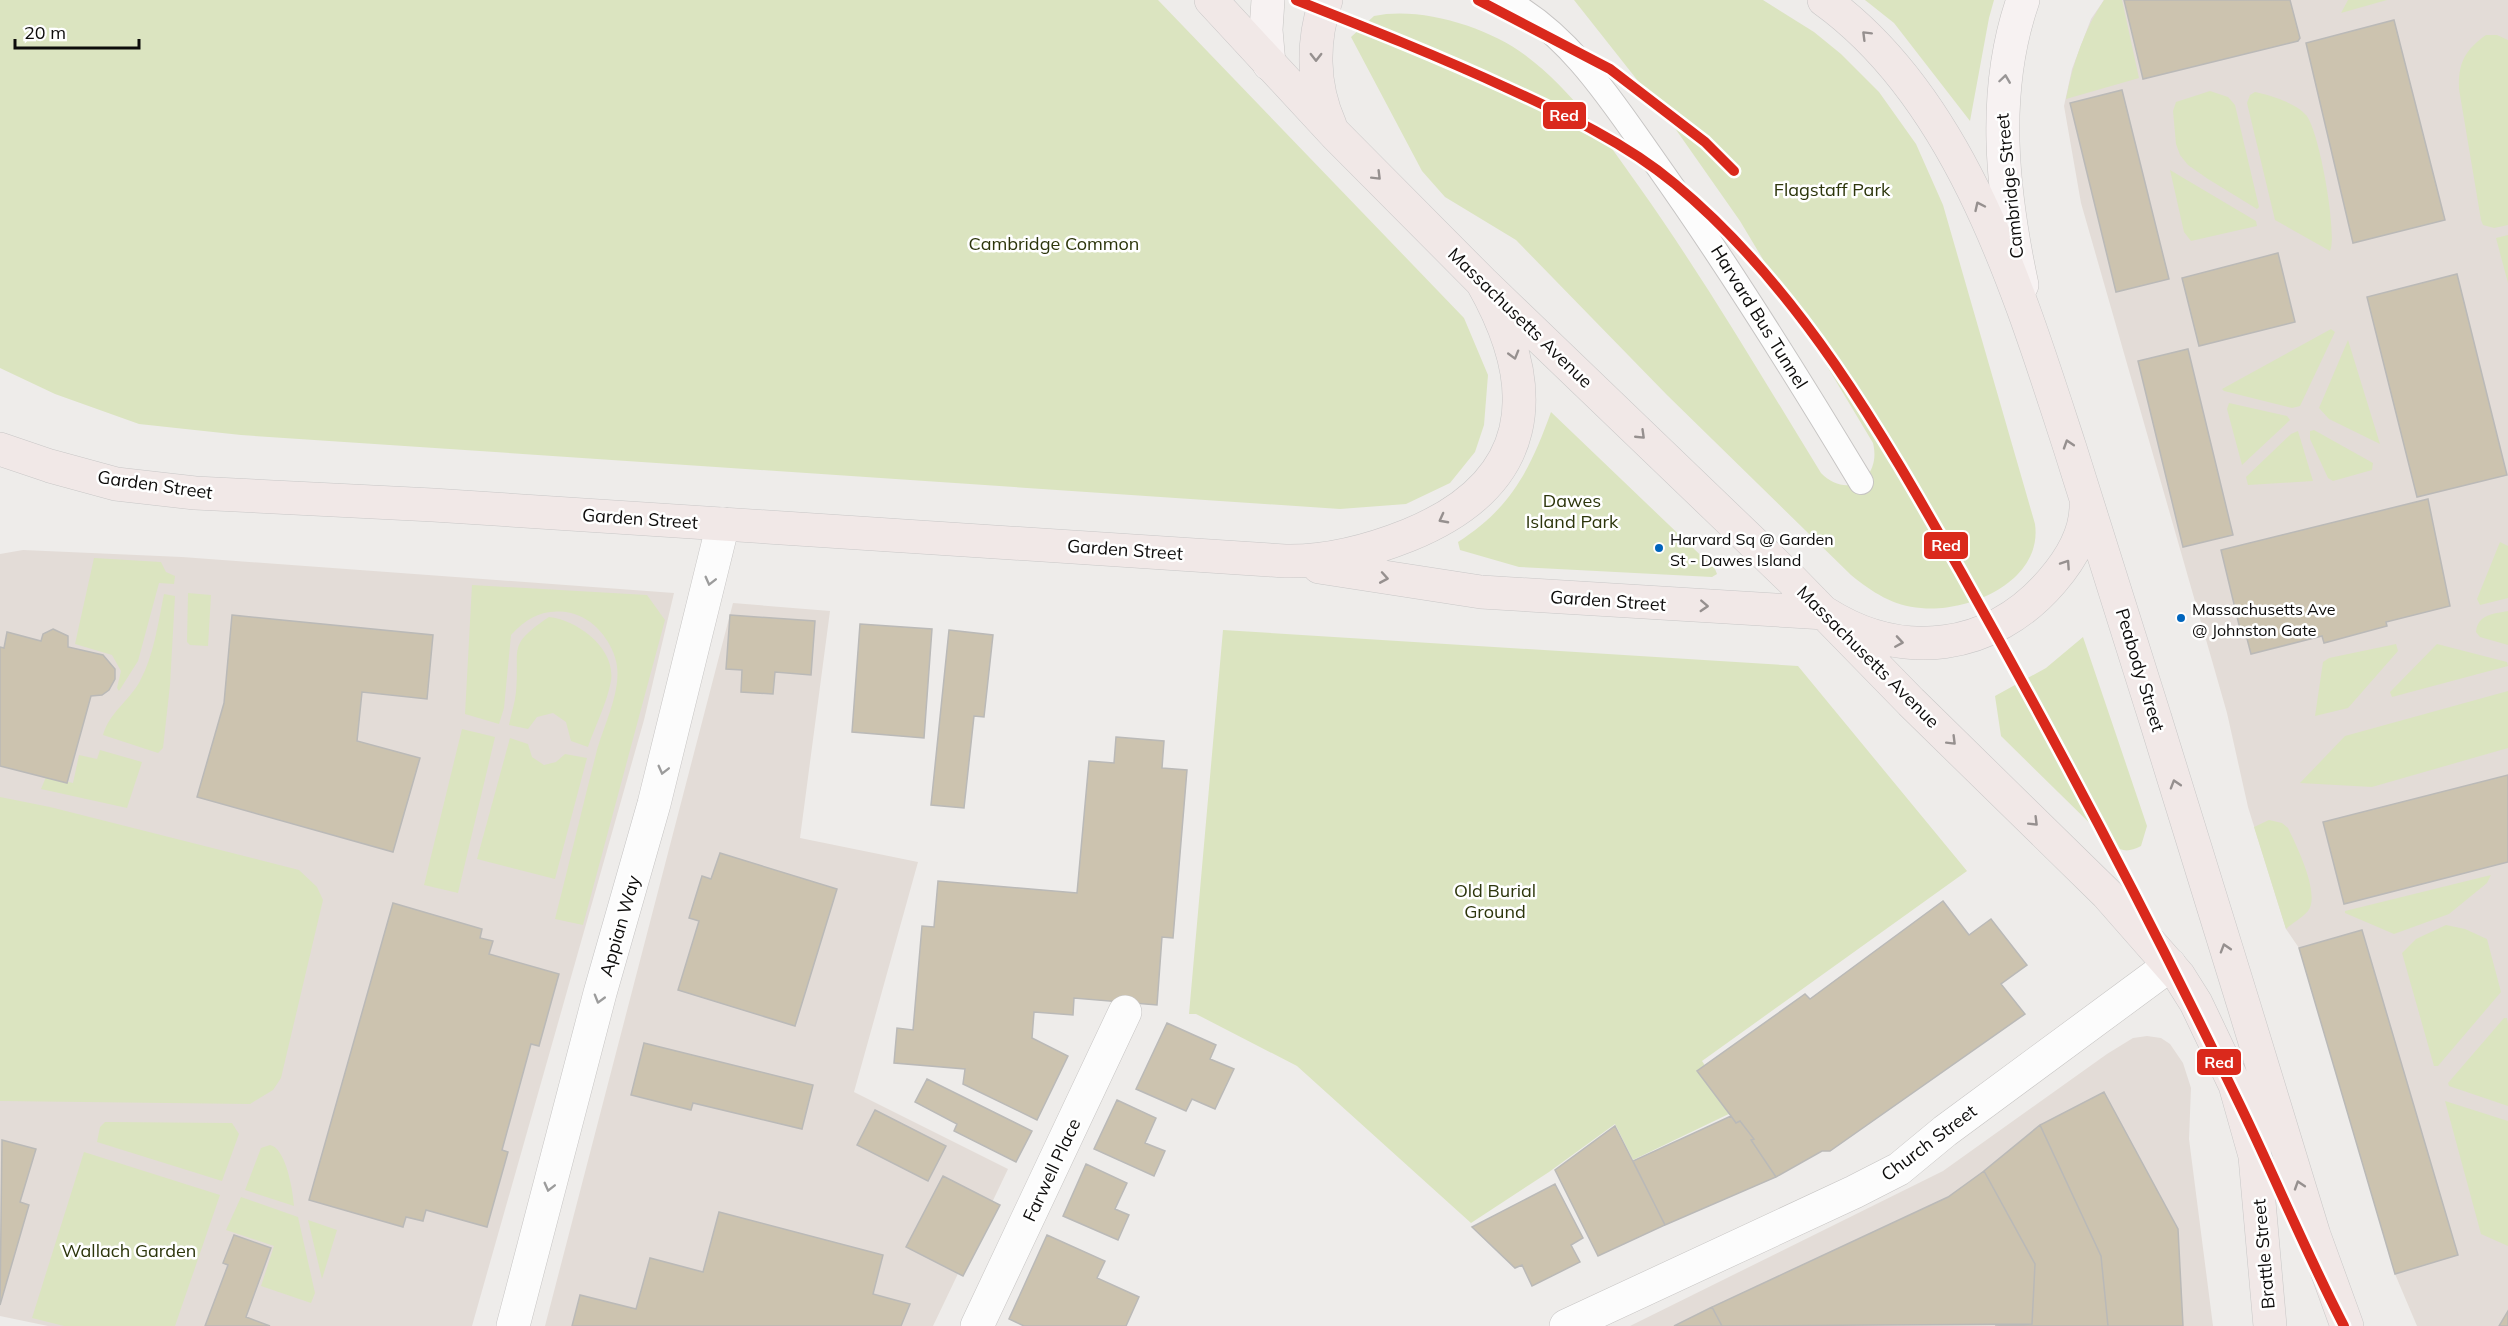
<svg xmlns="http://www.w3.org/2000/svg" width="2508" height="1326" font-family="Mulish,sans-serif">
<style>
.built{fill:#e3dcd7}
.green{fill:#dbe4c0}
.building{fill:#ccc3af;stroke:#bab9b7;stroke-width:1.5}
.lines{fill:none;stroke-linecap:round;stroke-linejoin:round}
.lane-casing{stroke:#c6c4c3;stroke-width:26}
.street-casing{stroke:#c6c4c3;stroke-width:34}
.secondary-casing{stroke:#c6c4c3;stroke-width:34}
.primary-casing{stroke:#c8c7c7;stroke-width:34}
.lane{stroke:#fcfcfc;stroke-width:24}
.street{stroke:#fcfcfc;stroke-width:33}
.secondary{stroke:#f7f2f2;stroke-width:33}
.primary{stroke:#f1e8e7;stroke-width:33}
.metro-1-casing{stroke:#fff;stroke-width:15}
.metro-1{stroke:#da291c;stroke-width:10}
.oneway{stroke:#96908f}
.oneway2{stroke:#999696}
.oneway3{stroke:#9c9c9c}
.bus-dot{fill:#0065bd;stroke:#fff;stroke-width:2}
.labels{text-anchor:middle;stroke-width:5;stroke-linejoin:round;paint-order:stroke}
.bus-label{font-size:16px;fill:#0d0c0b;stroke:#fff;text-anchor:start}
.street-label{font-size:18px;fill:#0d0c0b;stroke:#fff}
.park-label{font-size:18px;fill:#2c350b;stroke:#fff}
.line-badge{stroke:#fff;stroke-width:2}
.badge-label{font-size:16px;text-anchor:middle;font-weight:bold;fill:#fff}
</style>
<rect width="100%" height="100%" fill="#eeecea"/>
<!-- built -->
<path class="built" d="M2104 0H2508V1326H2417L2395 1274 2299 948 2286 929 2248 807 2227 713 2081 203 2064 106 2072 69 2091 19Z
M23 550 182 557 674 593 644 720 472 1326H48L0 1316V554Z
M733 603 830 611 800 838 918 862 854 1092 1008 1169 933 1326H545Z
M2147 1036 2161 1038 2170 1044 2183 1063 2191 1088 2189 1139 2213 1326H1630L1943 1171 2107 1054 2133 1038Z"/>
<!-- green -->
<path class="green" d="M0 0H1158L1464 318 1488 375 1484 425 1475 452 1450 483 1406 504 1340 509 241 435 139 424 55 394 0 368Z
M1574 0H1763L1814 32 1841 54 1879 92 1916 144 1943 205 2035 524C2043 581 1969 613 1921 608 1893 606 1872 592 1851 575L1667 395 1516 240 1445 197 1422 171 1351 37 1374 16C1420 6 1488 27 1525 55 1573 91 1606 140 1640 188 1705 280 1762 377 1821 473 1847 500 1882 479 1873 443L1740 221 1672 124Z
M1865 0H1994L1989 18 1970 121 1894 23Z
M2104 0H2122L2139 78 2066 99C2073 63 2084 30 2104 0Z
M2348 0H2387L2341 13Z
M2486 35H2497L2508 40V225L2494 228 2483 225 2481 220 2459 89C2458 63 2465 50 2486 35Z
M2210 91 2228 97 2235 105 2259 207 2257 209 2208 179 2188 165 2180 155 2176 144 2173 111 2176 102Z
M2255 92C2270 95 2296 103 2306 115 2319 129 2338 235 2330 251L2275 220 2247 103 2250 95Z
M2170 170 2256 221 2257 226 2191 241 2184 232Z
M2508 235V283L2496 238Z
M2331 329 2335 332 2300 406 2292 408 2224 391 2222 389Z
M2348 340 2380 444 2329 419 2319 408Z
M2229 403 2287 416 2290 420 2242 465 2227 409Z
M1551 412 1715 569 1717 574 1712 577 1519 567 1460 550 1458 542C1511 508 1530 470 1551 412Z
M2314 430 2373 463 2372 470 2333 481 2328 478 2310 439V431Z
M2298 431 2313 481 2248 485 2246 477 2291 434Z
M2500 542 2508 546V598L2480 605 2477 599Z
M94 558 161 562 166 572 175 576 174 584 159 583 138 661 119 691 117 688 121 671 112 655 75 644Z
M472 585 647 595 665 620 583 925 555 919C569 864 582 809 596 754 603 726 623 690 616 661 611 640 593 618 571 613 545 608 529 616 511 635L504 708 499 724 465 714Z
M188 593 211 595 208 646 190 645 187 642Z
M164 594 175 596 170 685 163 748 158 753 103 735C109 713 129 701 140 681 154 655 158 623 164 594Z
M2508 611V645L2480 637 2476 632C2478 614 2493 614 2508 611Z
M549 617C577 620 616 648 611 681 607 703 595 726 588 747L571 741 566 722 553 713 537 717 528 729 509 725C511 714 515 703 516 692 520 647 506 646 549 617Z
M1223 630 1798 666 1967 871 1702 1061 1735 1111 1633 1160 1615 1124 1549 1172 1471 1223 1297 1066 1196 1014H1189Z
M2083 637 2147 826 2141 846C2129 852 2123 852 2112 845L2001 736 1995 696 2046 668Z
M2396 644 2398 651 2348 708 2315 716 2323 662 2329 658Z
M2437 644 2507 662 2508 666 2392 697 2390 692Z
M2508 691V748L2372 787 2300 783 2345 736Z
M462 729 495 737 458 893 424 885Z
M510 738 528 744 532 757 544 765 556 762 565 754 587 758 555 879 477 859Z
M100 750 142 762 127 808 41 789 46 777 73 783 79 755 97 759Z
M0 797 50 807 299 870 317 887 323 900 281 1078 273 1090 250 1104 0 1101Z
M2269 820 2282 823 2288 828C2296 845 2321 894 2308 911 2302 918 2292 923 2286 929L2254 827Z
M2491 875 2487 883 2449 914 2394 934 2345 913V911Z
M2446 925 2465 929 2487 939 2501 992 2438 1066H2434L2402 953 2416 939Z
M2504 1018H2507L2508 1024V1106L2449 1086 2448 1083Z
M2445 1101 2508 1121V1246L2481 1234Z
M105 1122 232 1123 239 1134 222 1181 97 1142 100 1127Z
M270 1145C286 1148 293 1191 294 1206L245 1190 261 1148Z
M84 1152 220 1195 175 1326H64L32 1318Z
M241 1197 298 1217 315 1293 311 1303 261 1286 274 1246 226 1230Z
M308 1220 337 1230 322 1279Z"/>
<!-- building -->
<path class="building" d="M2124 0H2290L2300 38 2298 41 2143 79Z
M2394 20 2445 220 2353 243 2306 43Z
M2122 90 2169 279 2116 292 2070 103Z
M2278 253 2295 322 2199 346 2182 278Z
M2457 274 2507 475 2417 497 2367 297Z
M2188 349 2233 535 2183 547 2138 361Z
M2428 499 2450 606 2386 622 2387 626 2324 643 2322 636 2251 654 2244 627 2240 629 2221 550Z
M232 615 433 635 427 699 362 692 357 741 420 758 393 852 197 797 224 703Z
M730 615 815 621 811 675 775 672 773 694 741 692 742 670 726 669Z
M860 624 932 629 924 738 852 732Z
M53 629 68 636V647L103 655 115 669V679L109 690 102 695 91 696 67 783 0 766V647L4 648 7 632 41 641 43 634Z
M949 630 993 635 984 717 974 716 964 808 931 805Z
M1116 737 1164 741 1162 768 1187 770 1173 938 1162 937 1157 1005 1074 998 1073 1015 1034 1012 1032 1038 1068 1056 1037 1120 963 1084 965 1069 894 1063 897 1028 913 1030 922 926 934 927 938 881 1077 893 1089 761 1114 763Z
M2508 775V862L2344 904 2323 822Z
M720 853 837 889 795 1026 678 990 699 921 689 918 702 876 711 879Z
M1943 901 1969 935 1991 919 2027 965 2001 984 2025 1014 1830 1151H1822L1776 1177 1751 1140 1754 1139 1740 1121 1736 1123 1731 1116 1697 1071 1805 994 1810 999Z
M393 903 482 929 480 938 493 941 489 954 559 974 539 1046 531 1044 502 1150 508 1152 487 1227 426 1210 423 1221 406 1217 403 1227 309 1200Z
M2362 930 2458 1255 2395 1274 2299 948Z
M1167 1023 1216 1045 1210 1059 1234 1069 1215 1109 1192 1099 1186 1111 1136 1089Z
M644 1043 813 1085 802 1129 693 1103 691 1110 631 1095Z
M927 1079 1032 1131 1016 1162 954 1131 957 1124 915 1102Z
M2104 1092 2178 1229 2183 1326H2108L2101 1256 2040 1125Z
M1117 1100 1156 1118 1145 1143 1165 1151 1154 1176 1094 1149Z
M875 1110 946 1146 928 1181 857 1145Z
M1731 1116 1736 1123 1740 1121 1754 1139 1751 1140 1776 1177 1665 1225 1633 1161Z
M2040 1125 2101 1256 2108 1326H1995L2032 1324 2035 1264 1984 1171Z
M1615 1126 1665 1225 1598 1256 1555 1170Z
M2 1140 36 1149 20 1202 29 1205 0 1305Z
M1086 1164 1127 1183 1115 1209 1129 1215 1118 1240 1063 1216Z
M1984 1171 2035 1264 2032 1324 1722 1326 1712 1307 1948 1197Z
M943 1176 1000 1205 963 1276 906 1247Z
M1555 1184 1583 1238 1571 1245 1580 1262 1532 1286 1522 1265 1515 1268 1472 1227Z
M719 1212 883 1255 873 1294 910 1304 901 1326H572L580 1295 636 1309 650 1258 703 1272Z
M234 1235 271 1248 246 1317 270 1326H205L228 1265 223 1263Z
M1047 1235 1105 1261 1097 1278 1139 1297 1126 1326H1024L1009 1319Z
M1712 1307 1722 1326H1674Z
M2508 1311V1326H2499Z"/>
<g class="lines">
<!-- lane casing -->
<g class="lane-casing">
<path id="lane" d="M1505 0C1571 34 1615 106 1657 165 1730 268 1796 374 1861 482"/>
</g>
<!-- street casing -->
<g class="street-casing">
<path id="street" d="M513 1326 600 993 654 804 723 524
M977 1326 1125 1012
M1566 1326 1854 1192 1899 1169 1945 1131 2170 965"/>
</g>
<!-- secondary casing -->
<g class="secondary-casing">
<path id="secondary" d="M1268 0 1266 30 1269 64
M2022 285C2002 191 1991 92 2023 0"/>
</g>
<!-- primary casing -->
<g class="primary-casing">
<path id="primary" d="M1211 0 1335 134 1482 282 1791 579 1911 702 2107 894 2179 976 2196 1003 2235 1085 2255 1156
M1326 0C1312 40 1312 85 1330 125
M1824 0C1962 100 2019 292 2070 448 2099 538 2127 628 2155 718 2208 891 2262 1062 2314 1235L2347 1326
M0 449 50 466 116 484 195 493 433 505 1285 561C1329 562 1369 551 1409 535 1534 484 1544 391 1482 282
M1319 567 1481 592 1825 613C1902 662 1992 651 2052 581 2071 559 2087 533 2086 503
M2253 1134 2270 1326"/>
</g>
<!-- lane -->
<use href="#lane" class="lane"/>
<!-- street -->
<use href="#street" class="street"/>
<!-- secondary -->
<use href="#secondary" class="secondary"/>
<!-- primary -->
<use href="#primary" class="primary"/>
<!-- metro-1 casing -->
<g class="metro-1-casing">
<path id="metro-1" d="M1296 0C1367 28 1438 56 1507 88 1566 115 1626 143 1675 184 1800 288 1882 433 1961 572 2059 746 2152 923 2239 1103 2275 1177 2306 1253 2344 1326
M1478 0 1610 69 1705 142 1734 171"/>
</g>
<!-- metro-1 -->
<use href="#metro-1" class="metro-1"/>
</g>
<!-- one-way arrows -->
<defs><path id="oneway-chevron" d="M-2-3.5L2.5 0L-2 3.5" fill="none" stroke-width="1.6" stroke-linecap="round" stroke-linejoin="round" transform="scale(1.5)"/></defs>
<g class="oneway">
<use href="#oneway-chevron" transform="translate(1866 35) rotate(-135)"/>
<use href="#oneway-chevron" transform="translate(1316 57) rotate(90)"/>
<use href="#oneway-chevron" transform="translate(1377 176) rotate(45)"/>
<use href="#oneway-chevron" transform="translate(1979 206) rotate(-115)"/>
<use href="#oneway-chevron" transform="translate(1514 355) rotate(74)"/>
<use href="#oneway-chevron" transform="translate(1641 435) rotate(44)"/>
<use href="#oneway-chevron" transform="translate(2068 444) rotate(-108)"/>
<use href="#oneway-chevron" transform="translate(1443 519) rotate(152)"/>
<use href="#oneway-chevron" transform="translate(2066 564) rotate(-56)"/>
<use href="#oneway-chevron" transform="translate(1384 578) rotate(10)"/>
<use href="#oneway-chevron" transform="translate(1704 606) rotate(3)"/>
<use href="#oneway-chevron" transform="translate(1899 642) rotate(9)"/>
<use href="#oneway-chevron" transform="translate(1952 741) rotate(45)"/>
<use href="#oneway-chevron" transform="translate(2175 784) rotate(-107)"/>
<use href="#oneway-chevron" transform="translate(2034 822) rotate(45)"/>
<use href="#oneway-chevron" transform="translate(2225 948) rotate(-107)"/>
<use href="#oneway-chevron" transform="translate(2299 1185) rotate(-108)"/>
</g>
<use class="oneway2" href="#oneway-chevron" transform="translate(2005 79) rotate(-82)"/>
<g class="oneway3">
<use href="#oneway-chevron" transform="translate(710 581) rotate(104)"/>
<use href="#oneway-chevron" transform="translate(663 770) rotate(104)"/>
<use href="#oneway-chevron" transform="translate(599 999) rotate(106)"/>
<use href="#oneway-chevron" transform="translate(549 1187) rotate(104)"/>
</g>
<!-- markers -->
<g class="bus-dot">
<circle cx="1659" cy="548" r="5"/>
<circle cx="2181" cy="618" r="5"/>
</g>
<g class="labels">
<!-- bus labels -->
<g class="bus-label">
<text x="1670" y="545">Harvard Sq @ Garden<tspan x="1670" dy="21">St - Dawes Island</tspan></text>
<text x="2192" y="615">Massachusetts Ave<tspan x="2192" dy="21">@ Johnston Gate</tspan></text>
</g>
<!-- street labels -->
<g class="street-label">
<text transform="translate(2010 186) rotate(-96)" y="6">Cambridge Street</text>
<text transform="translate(1759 317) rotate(58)" y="6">Harvard Bus Tunnel</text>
<text transform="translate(1520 318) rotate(44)" y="6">Massachusetts Avenue</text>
<text transform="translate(155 485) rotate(8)" y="6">Garden Street</text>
<text transform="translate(640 519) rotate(4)" y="6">Garden Street</text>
<text transform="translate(1125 550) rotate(4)" y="6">Garden Street</text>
<text transform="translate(1608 601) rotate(4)" y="6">Garden Street</text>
<text transform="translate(1868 657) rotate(45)" y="6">Massachusetts Avenue</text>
<text transform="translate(2140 670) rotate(73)" y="6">Peabody Street</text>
<text transform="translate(620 926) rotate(-74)" y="6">Appian Way</text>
<text transform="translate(1929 1143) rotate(-37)" y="6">Church Street</text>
<text transform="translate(1052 1170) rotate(-65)" y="6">Farwell Place</text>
<text transform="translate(2264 1254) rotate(-95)" y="6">Brattle Street</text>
</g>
<!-- park labels -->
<g class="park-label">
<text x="1832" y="196">Flagstaff Park</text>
<text x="1054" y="250">Cambridge Common</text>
<text x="1572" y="507">Dawes<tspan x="1572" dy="21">Island Park</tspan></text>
<text x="1495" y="897">Old Burial<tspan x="1495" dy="21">Ground</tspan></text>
<text x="129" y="1257">Wallach Garden</text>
</g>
</g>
<g class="line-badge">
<rect x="1542" y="101" width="45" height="29" rx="6" fill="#da291c"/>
<rect x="1923" y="531" width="46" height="29" rx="6" fill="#da291c"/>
<rect x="2196" y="1048" width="46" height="28" rx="6" fill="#da291c"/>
</g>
<g class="badge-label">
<text x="1564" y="121">Red</text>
<text x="1946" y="551">Red</text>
<text x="2219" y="1068">Red</text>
</g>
<!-- scale -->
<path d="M15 39v9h124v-9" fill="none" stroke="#0d0c0b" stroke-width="3"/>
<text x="24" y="39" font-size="18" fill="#0d0c0b" stroke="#ffffff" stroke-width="4.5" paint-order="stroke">20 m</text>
</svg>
